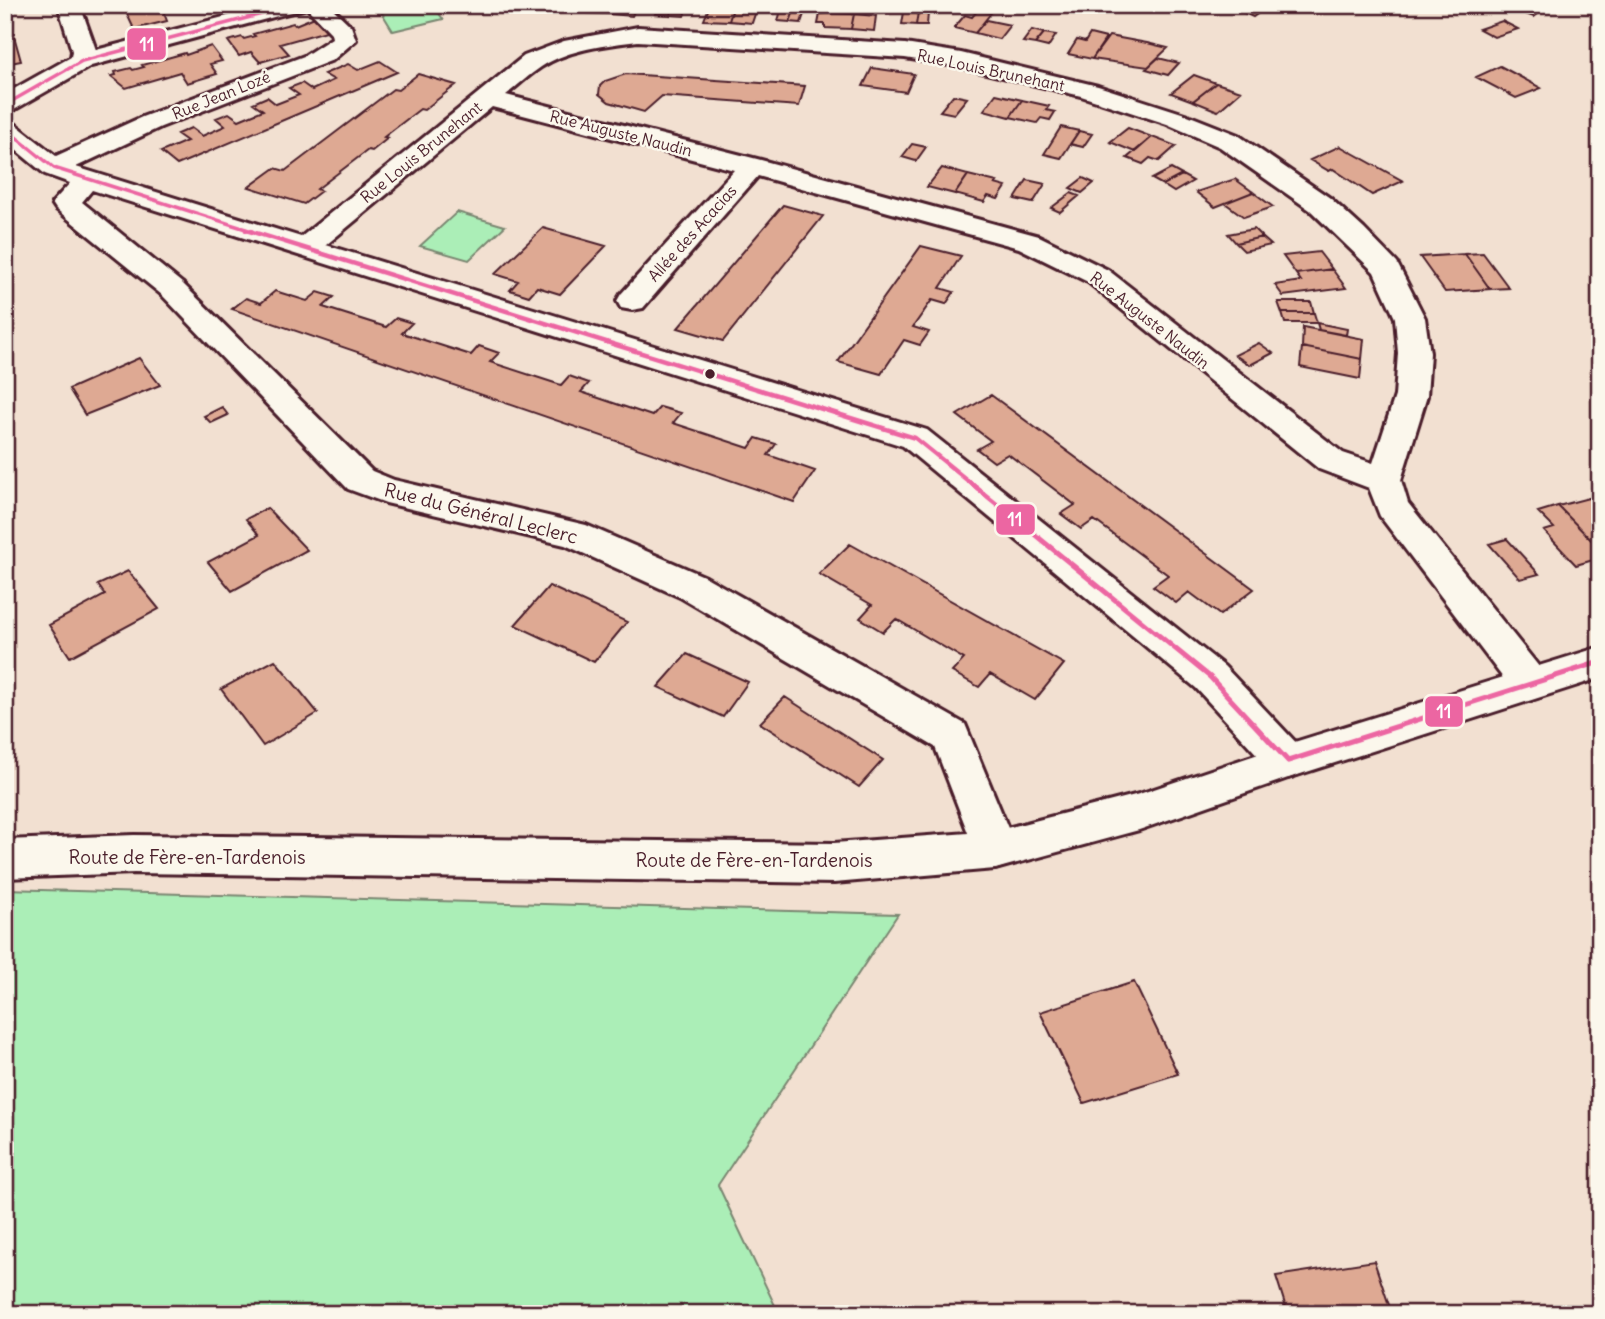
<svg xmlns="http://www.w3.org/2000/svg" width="1605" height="1319" font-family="Delius,sans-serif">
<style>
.green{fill:#abeeb7;stroke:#7a8671;stroke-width:2}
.building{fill:#dea993;stroke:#4a1f2b;stroke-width:2}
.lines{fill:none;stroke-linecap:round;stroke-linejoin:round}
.street-casing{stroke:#4a1f2b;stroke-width:6}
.secondary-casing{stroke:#4a1f2b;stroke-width:6}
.street{fill:#fbf7ec;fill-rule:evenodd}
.secondary{fill:#fbf7ec;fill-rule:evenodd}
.bus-1-far2-casing{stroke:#fbf7ec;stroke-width:7}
.bus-1-far1-casing{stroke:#fbf7ec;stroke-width:9}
.bus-1-casing{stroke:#fbf7ec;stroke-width:10}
.bus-1-far2{stroke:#ec66a2;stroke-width:3.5}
.bus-1-far1{stroke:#ec66a2;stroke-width:4.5}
.bus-1{stroke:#ec66a2;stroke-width:5}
.bus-dot{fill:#4a1f2b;stroke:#fbf7ec;stroke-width:2.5}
.labels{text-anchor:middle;stroke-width:5;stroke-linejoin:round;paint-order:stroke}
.far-street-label{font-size:16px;fill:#4a1f2b;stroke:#fbf7ec}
.street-label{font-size:19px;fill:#4a1f2b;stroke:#fbf7ec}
.line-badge{stroke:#fbf7ec;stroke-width:2.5}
.badge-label{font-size:19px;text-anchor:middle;font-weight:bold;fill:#fff}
</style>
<rect width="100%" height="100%" fill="#f2e0d1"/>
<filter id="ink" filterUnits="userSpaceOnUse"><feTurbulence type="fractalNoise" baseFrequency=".0143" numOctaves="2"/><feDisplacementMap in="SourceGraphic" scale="14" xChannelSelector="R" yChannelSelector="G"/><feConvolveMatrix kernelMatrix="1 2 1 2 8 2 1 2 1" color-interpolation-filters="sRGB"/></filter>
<g filter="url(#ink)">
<!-- green -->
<path class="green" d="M377 5H433L443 19 393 31Z
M457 212 505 226 469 260 420 246Z
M5 889 898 914 718 1185 779 1314H5Z"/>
<!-- building -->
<path class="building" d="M161 5 167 21 134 29 126 12Z
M591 5H613L609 14 587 13Z
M613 5H637L632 16 609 14Z
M659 5H674L670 15 655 14Z
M674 5H688L684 16 670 15Z
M710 5H734L729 21 704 20Z
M734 5H751L750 8H757L752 23 729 21Z
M1227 5H1244L1260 12 1253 17Z
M1501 5H1547L1548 6 1534 17Z
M781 10 794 11 790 22 778 21Z
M978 10 991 13 975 33 954 28 965 15 972 17Z
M794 11H805L801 23 790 22Z
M904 12H918L916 25 902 24Z
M918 12 928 13 927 25H916Z
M828 13 854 14 851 29 825 28V24H818L820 14Z
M854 14 876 16 874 31 851 29Z
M317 16 330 30 280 44 289 54 260 62 251 52 239 56 228 41 242 37 244 39 255 36 253 34 293 23 295 25Z
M986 20 1010 25 999 39 975 33Z
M1502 21 1518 29 1494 37 1479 29Z
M1032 30 1044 33 1035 44 1023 42Z
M1044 33 1056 35 1048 47 1035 44Z
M1090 34 1106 38 1092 59 1068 54 1077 40 1085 42Z
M14 36 21 61 5 64V38Z
M1109 36 1147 43 1168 48 1148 67 1092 59Z
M211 46 222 61 210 64 217 74 187 83 180 72 126 88 111 76 116 75 115 72 131 68 133 70 144 67 142 65 185 53 186 55Z
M1158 58 1179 63 1168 75 1146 69Z
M380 61 397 72 177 165 161 152 187 141 177 134 191 128 202 136 225 126 216 118 229 113 239 120 263 110 253 103 267 97 276 104 299 95 289 88 302 83 312 90 334 80 324 74 348 64 358 70Z
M1500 66 1541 88 1516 98 1476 77Z
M872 68 914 74 906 92 863 86Z
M418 74 456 85 424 110 420 109 384 137 388 138 372 151 368 150 317 189 321 191 304 204 249 187 275 168 285 171 393 89 398 90Z
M626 74 805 86 799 106 662 96 644 112 609 102 599 94 600 86 605 81Z
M1194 75 1216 83 1193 101 1171 93Z
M1216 83 1241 91 1218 111 1193 101Z
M996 94 1022 100 1010 117 984 110Z
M953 95 967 98 954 114 940 111Z
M1022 100 1049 106 1046 110 1055 112 1050 120 1041 118 1037 123 1010 117Z
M1061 127 1079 131 1061 158 1044 154Z
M1128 128 1152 137 1135 152 1110 142Z
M1079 131 1092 134 1083 147 1070 144Z
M1152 137 1176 146 1159 161 1150 158 1143 164 1127 158Z
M912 144 926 147 916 161 902 157Z
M1340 146 1403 181 1372 195 1333 169 1329 171 1310 160Z
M942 168 968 175 955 194 927 187Z
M1171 169 1182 175 1163 185 1152 179Z
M968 175 997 182 995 184 1006 187 998 199 988 196 984 202 955 194Z
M1182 175 1193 181 1174 192 1163 185Z
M1083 178 1094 183 1082 193 1070 188Z
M1235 179 1253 192 1215 207 1196 192Z
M1027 180 1045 184 1033 203 1015 199Z
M1253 192 1273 207 1244 217 1225 203Z
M1071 193 1079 196 1060 212 1051 208Z
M783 205 823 216 723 341 678 328Z
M543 228 606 246 560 294 537 287 529 296 510 290 518 281 495 274Z
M1254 229 1262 237 1236 243 1228 234Z
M1262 237 1271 245 1244 251 1236 243Z
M921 246 961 256 940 288 954 292 946 304 932 300 913 327 929 332 920 345 904 340 881 374 838 362Z
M1319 252 1332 269 1296 274 1283 256Z
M1483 253 1509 288 1490 289 1465 254Z
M1465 254 1490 289 1445 292 1420 257Z
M1332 269 1346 288 1283 296 1275 285 1301 281 1296 274Z
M275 291 307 301 318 292 334 297 323 307 386 327 396 318 412 323 402 333 471 355 479 346 499 353 490 362 561 385 569 376 589 383 581 392 652 416 660 407 681 413 673 423 749 448 756 438 776 444 768 455 815 471 794 502 232 309 246 298 261 303Z
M1278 302H1311L1314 313H1282Z
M1282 313H1314L1317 323H1285Z
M1317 323 1347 329 1346 335 1319 330Z
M1303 327 1364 339 1362 359 1302 347Z
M1259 343 1273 353 1250 365 1235 355Z
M1302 347 1362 359 1360 379 1300 367Z
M139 358 160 385 85 415 69 389Z
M991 395 1254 589 1220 615 1189 592 1176 603 1153 586 1168 575 1094 520 1081 529 1061 514 1075 505 1008 454 994 462 977 449 991 441 957 415Z
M222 407 228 415 211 423 204 416Z
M1600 495V549L1558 506Z
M1558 506 1600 549V558L1576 565 1544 531 1554 528 1538 512Z
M267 508 307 550 232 591 208 562 259 535 246 519Z
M1507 539 1539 574 1520 579 1489 544Z
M850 544 1064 664 1035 700 990 674 979 687 952 672 964 659 896 619 883 632 860 618 872 605 819 574Z
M128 571 159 609 70 657 49 625 105 595 98 585Z
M549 586 627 622 594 662 515 625Z
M687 654 748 682 723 717 658 687Z
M275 660 318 713 263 746 221 689Z
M785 697 883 760 859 787 760 723Z
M1134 982 1178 1074 1084 1103 1040 1012Z
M1374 1261 1392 1314H1288L1276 1276Z"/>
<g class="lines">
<!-- street casing -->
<g class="street-casing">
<path id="street" d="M58 5H80L96 50 270 5H329L351 26 356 40 333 60 161 127 76 167 301 237 524 56 564 41 638 27 905 44 961 53 1098 86 1185 114 1238 135 1330 198 1364 229 1397 263 1425 318 1430 353 1427 396 1401 480 1408 503 1544 673 1550 684 1544 695 1530 700 1516 695 1380 516 1369 488 1319 469 1088 282 1019 248 758 176 643 308 632 310 621 308 617 301 621 294 734 170 492 107 326 245 927 430 1224 666 1302 749 1308 761 1302 773 1288 778 1274 773 1196 688 903 446 92 190 82 202 182 283 372 471 394 480 586 525 706 577 965 724 1017 850 1010 864 995 869 980 864 935 747 680 597 565 545 386 503 348 489 162 295 56 209 52 203 70 183 45 174 5 141V120L14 123 56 156 142 117 304 56 332 38 331 33 307 8 91 66 14 110 5 112V94L71 57 72 51ZM638 41 905 58 961 67 1081 96 1167 124 1220 147 1310 210 1374 272 1395 318 1398 353 1395 396 1373 463 1343 453 1108 270 1039 236 761 160 506 95C517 86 529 75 541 67 568 49 607 45 638 41Z"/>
</g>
<!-- secondary casing -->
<g class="secondary-casing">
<path id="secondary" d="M1600 647V678L1288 778 1139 830 995 869 834 883 134 873 5 878V840L134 835 834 843 995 831 1139 794 1288 744Z"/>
</g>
<!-- street -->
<use href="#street" class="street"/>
<!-- secondary -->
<use href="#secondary" class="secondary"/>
<!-- bus-1-far2 casing -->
<g class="bus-1-far2-casing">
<path id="bus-1-far2" d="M5 105 82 61 297 5
M5 128 54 168 252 231"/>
</g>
<!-- bus-1-far1 casing -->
<g class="bus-1-far1-casing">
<path id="bus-1-far1" d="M246 230 915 438 1014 518"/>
</g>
<!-- bus-1 casing -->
<g class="bus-1-casing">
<path id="bus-1" d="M1012 516 1210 677 1288 761
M1288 761 1600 662"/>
</g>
<!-- bus-1-far2 -->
<use href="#bus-1-far2" class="bus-1-far2"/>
<!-- bus-1-far1 -->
<use href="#bus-1-far1" class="bus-1-far1"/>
<!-- bus-1 -->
<use href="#bus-1" class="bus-1"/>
</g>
</g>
<!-- markers -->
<circle class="bus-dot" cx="710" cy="374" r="6"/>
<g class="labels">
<!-- far-street labels -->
<g class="far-street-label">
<text transform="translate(991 70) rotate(12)" y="6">Rue Louis Brunehant</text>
<text transform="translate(221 95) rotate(-22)" y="6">Rue Jean Lozé</text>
<text transform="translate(621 133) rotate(14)" y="6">Rue Auguste Naudin</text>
<text transform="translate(421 152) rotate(-39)" y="6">Rue Louis Brunehant</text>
<text transform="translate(692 233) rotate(-48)" y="6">Allée des Acacias</text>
<text transform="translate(1150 320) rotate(38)" y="6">Rue Auguste Naudin</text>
</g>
<!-- street labels -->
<g class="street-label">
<text transform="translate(481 513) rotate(14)" y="7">Rue du Général Leclerc</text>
<text x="187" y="864">Route de Fère-en-Tardenois</text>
<text x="754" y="867">Route de Fère-en-Tardenois</text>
</g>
</g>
<g class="line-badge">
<rect x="126" y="27" width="41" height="34" rx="7" fill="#ec66a2"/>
<rect x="995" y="503" width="41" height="33" rx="7" fill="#ec66a2"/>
<rect x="1424" y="695" width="40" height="33" rx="7" fill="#ec66a2"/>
</g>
<g class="badge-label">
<text x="147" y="51">11</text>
<text x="1015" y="526">11</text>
<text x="1444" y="718">11</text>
</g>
<!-- margin -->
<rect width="1605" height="1319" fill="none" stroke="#fbf7ec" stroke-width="28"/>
<rect x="14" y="14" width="1577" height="1291" fill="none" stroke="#4a1f2b" stroke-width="2.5" filter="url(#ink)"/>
</svg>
